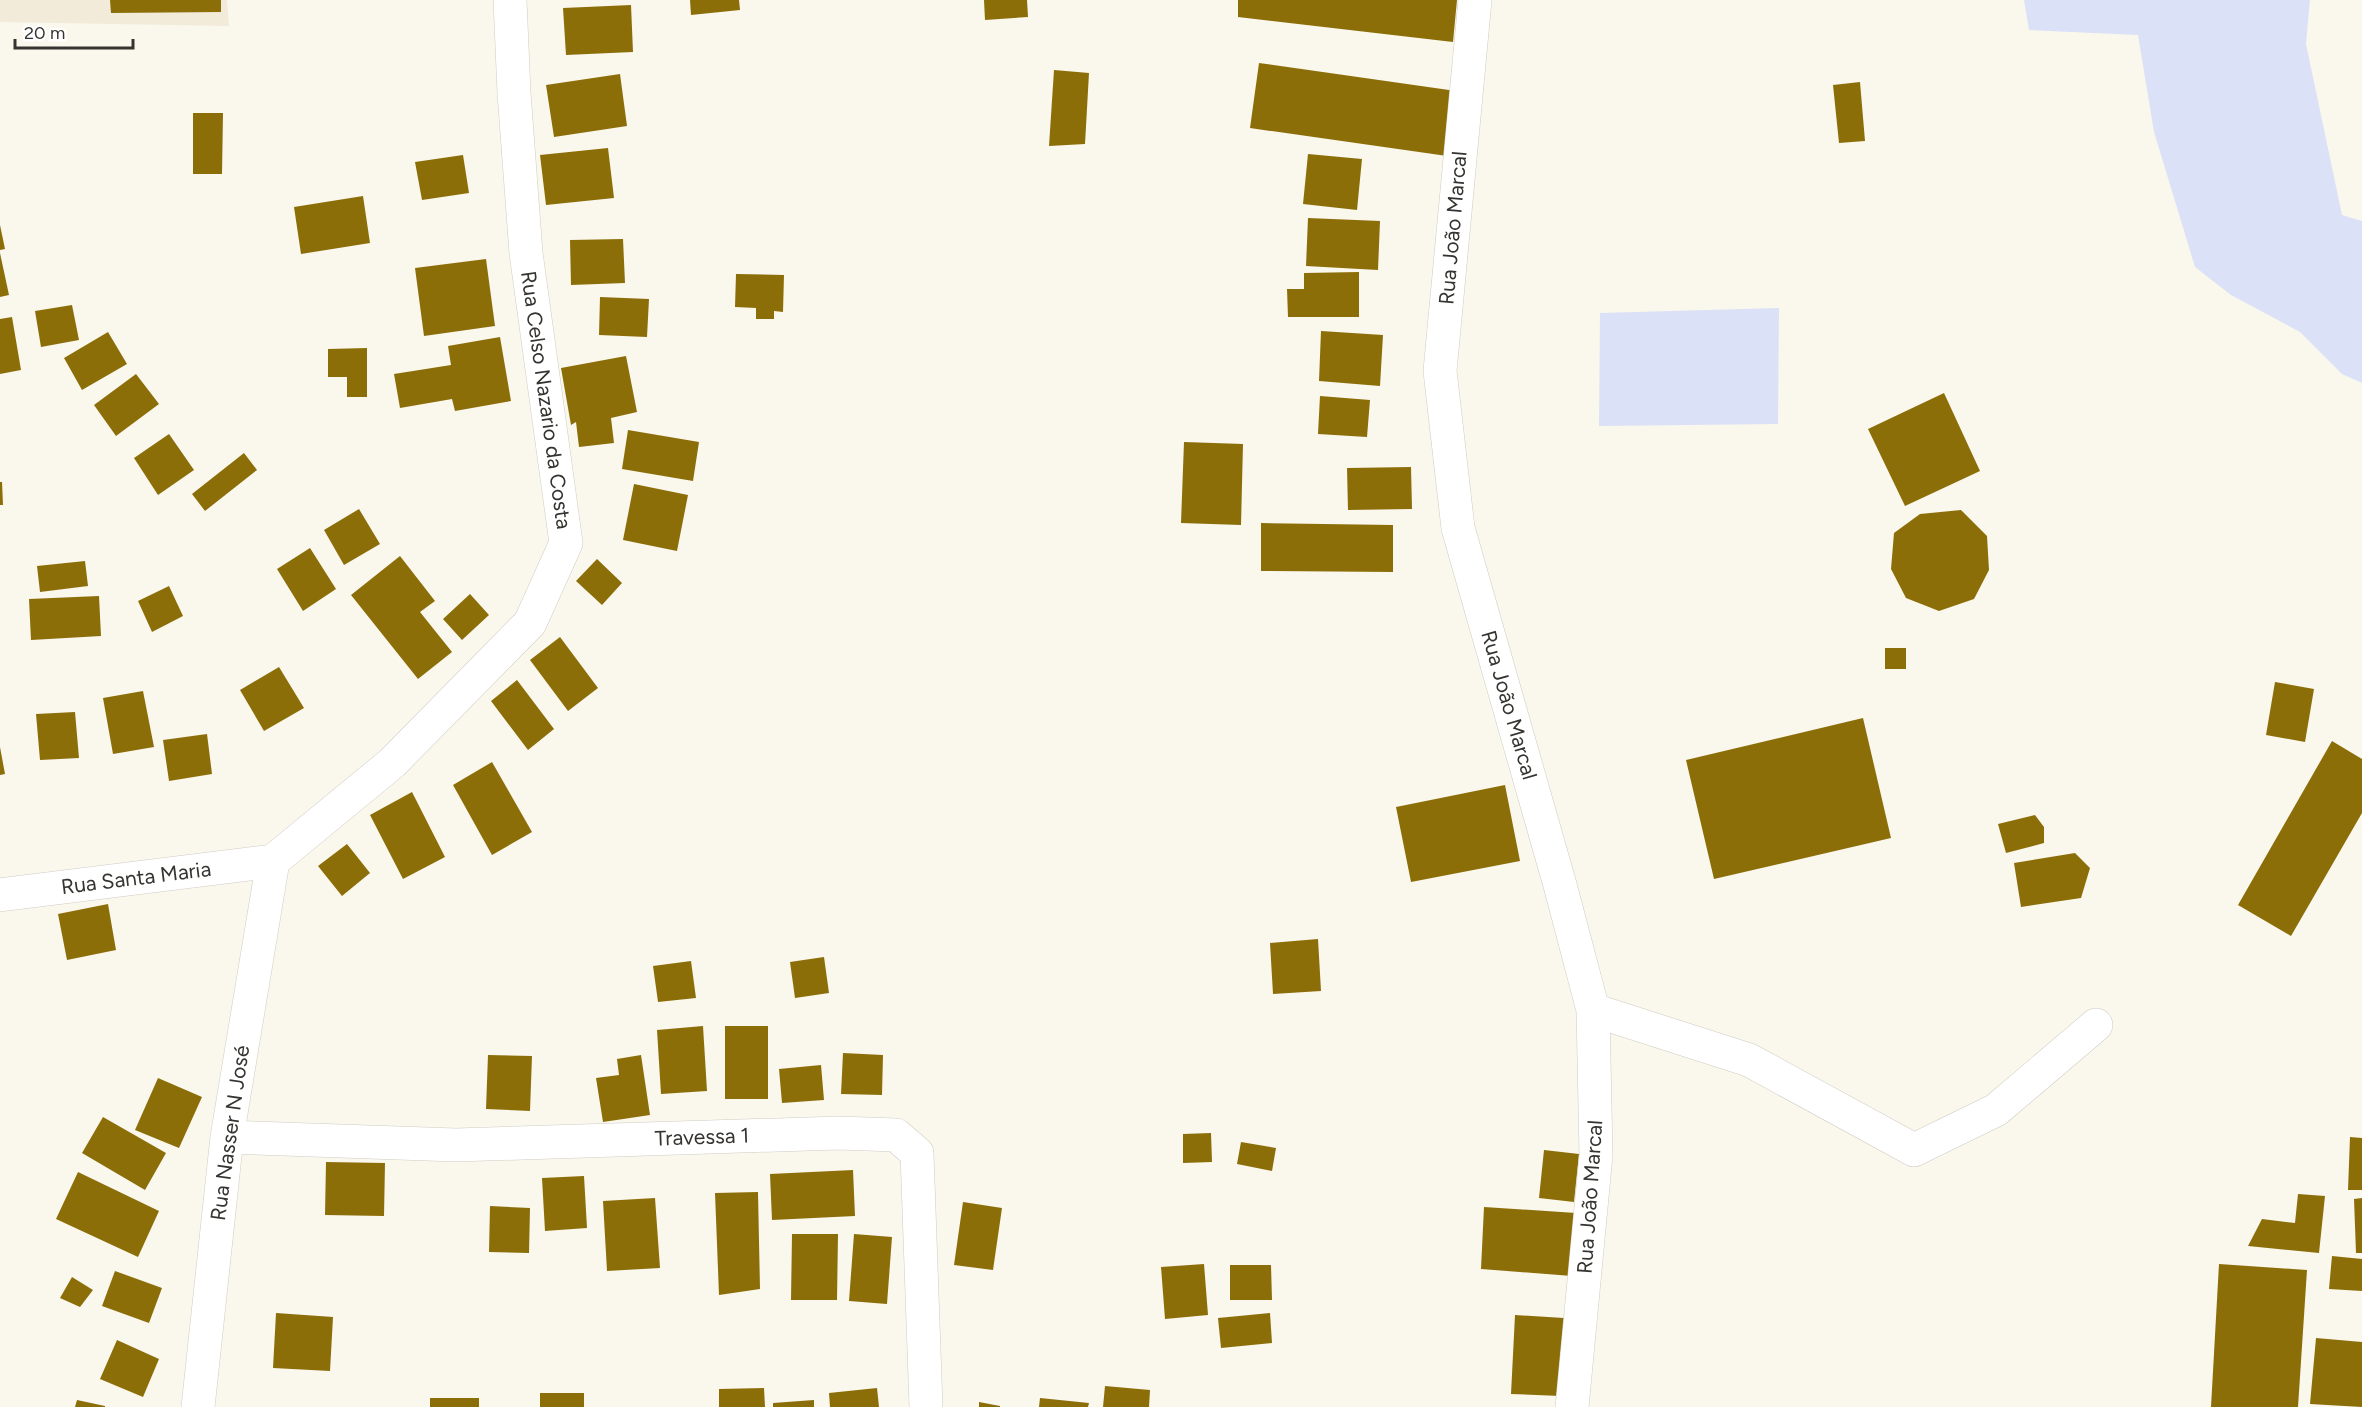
<svg xmlns="http://www.w3.org/2000/svg" width="2362" height="1407" font-family="Figtree,sans-serif">
<style>
.built{fill:#f2ebda}
.green{fill:#dbe1f7}
.building{fill:#8c6e09}
.lines{fill:none;stroke-linecap:round;stroke-linejoin:round}
.minor-casing{stroke:#d0ccc3;stroke-width:34}
.minor{stroke:#fff;stroke-width:33}
.labels{text-anchor:middle;stroke-width:6;stroke-linejoin:round;paint-order:stroke}
.street-label{font-size:21px;fill:#353430;stroke:#fff}
</style>
<rect width="100%" height="100%" fill="#faf7ec"/>
<!-- built -->
<path class="built" d="M0 0H227L229 26 0 22Z"/>
<!-- green -->
<path class="green" d="M2024 0H2310L2306 44 2342 215 2362 221V383L2342 374 2300 332 2231 295 2195 267 2154 132 2138 35 2029 30Z
M1779 308 1778 424 1599 426 1600 313Z"/>
<!-- building -->
<path class="building" d="M110 0H221V12L111 13Z
M690 0H739L740 10 691 15Z
M984 0H1027L1028 17 985 20Z
M1238 0H1457L1453 42 1238 17Z
M631 5 633 52 566 55 563 8Z
M1259 63 1456 91 1447 156 1250 128Z
M1054 70 1089 73 1085 144 1049 146Z
M620 74 627 126 554 137 546 85Z
M1860 82 1865 141 1839 143 1833 85Z
M193 113H223L222 174H193Z
M608 148 614 198 546 205 540 155Z
M1308 154 1362 159 1357 210 1303 204Z
M463 155 469 193 422 200 415 162Z
M363 196 370 243 301 254 294 207Z
M1308 218 1380 221 1378 270 1306 266Z
M0 225 5 249 0 250Z
M623 239 625 283 571 285 570 240Z
M0 253 9 295 0 297Z
M486 259 495 326 424 336 415 268Z
M1359 272V317H1288L1287 289H1304V273Z
M736 274 784 275 783 312 774 311V319H756V308L735 307Z
M600 297 649 299 647 337 599 335Z
M72 305 79 340 41 347 35 311Z
M12 317 21 370 0 374V319Z
M1321 331 1383 335 1380 386 1319 381Z
M108 332 127 364 82 390 64 358Z
M500 337 511 401 455 411 452 399 400 408 394 374 451 365 448 346Z
M367 348V397H347V377H328V349Z
M626 356 637 412 611 418 614 443 579 447 576 422 571 425 561 368Z
M136 374 159 404 116 436 94 405Z
M1944 393 1980 471 1905 506 1868 429Z
M1320 396 1370 400 1367 437 1318 434Z
M628 430 699 442 693 481 622 469Z
M169 434 194 470 158 495 134 458Z
M1184 442 1243 444 1241 525 1181 523Z
M244 453 257 470 205 511 192 494Z
M1411 467 1412 509 1348 510 1347 468Z
M0 482H2L3 505H0Z
M634 484 688 495 677 551 623 540Z
M359 509 380 544 344 565 324 530Z
M1961 510 1987 536 1989 570 1974 599 1939 611 1906 598 1891 569 1894 533 1920 514Z
M1261 523 1393 525V572L1261 571Z
M310 548 336 589 303 611 277 569Z
M400 556 435 601 420 612 452 652 418 679 351 595Z
M597 559 622 583 602 605 576 581Z
M85 561 88 586 40 592 37 566Z
M169 586 183 616 152 632 138 601Z
M470 594 489 615 462 640 443 619Z
M99 596 101 636 31 640 29 599Z
M560 637 598 688 568 711 530 660Z
M1885 648H1906V669H1885Z
M279 667 304 708 264 731 240 690Z
M517 680 554 729 528 750 491 701Z
M2275 682 2314 689 2305 742 2266 735Z
M143 691 154 747 113 754 103 698Z
M75 712 79 758 40 760 36 714Z
M1863 718 1891 838 1714 879 1686 760Z
M207 734 212 774 169 781 163 740Z
M2332 741 2362 759V813L2291 936 2238 905Z
M0 747 5 774 0 775Z
M492 762 532 832 492 855 453 785Z
M1505 785 1520 861 1411 882 1396 807Z
M412 792 445 857 403 879 370 815Z
M2035 815 2044 827V843L2006 853 1998 824Z
M347 844 370 873 342 896 318 866Z
M2075 853 2090 868 2081 898 2021 907 2014 863Z
M108 904 116 950 67 960 58 914Z
M1318 939 1321 991 1273 994 1270 943Z
M824 957 829 993 795 998 790 962Z
M691 961 696 998 658 1002 653 966Z
M703 1026 707 1091 661 1094 657 1030Z
M725 1026H768V1099H725Z
M843 1053 883 1055 882 1095 841 1094Z
M488 1055 532 1056 530 1111 486 1109Z
M641 1055 650 1115 603 1122 596 1078 619 1075 617 1059Z
M821 1065 824 1100 782 1103 779 1069Z
M158 1078 202 1097 179 1148 135 1130Z
M103 1117 166 1153 145 1190 82 1153Z
M1211 1133 1212 1162 1183 1163V1134Z
M2350 1137 2362 1138V1190H2348Z
M1241 1142 1276 1148 1272 1171 1237 1164Z
M1544 1150 1579 1154 1574 1202 1539 1198Z
M326 1162 385 1163 384 1216 325 1215Z
M853 1170 855 1216 772 1220 770 1174Z
M78 1172 159 1211 138 1257 56 1219Z
M584 1176 587 1228 545 1231 542 1178Z
M758 1192 760 1289 719 1295 715 1193Z
M2298 1194 2325 1196 2319 1253 2248 1246 2262 1219 2295 1223Z
M655 1198 660 1268 607 1271 603 1201Z
M2362 1198V1253H2356L2354 1199Z
M963 1202 1002 1208 993 1270 954 1265Z
M490 1206 530 1208 529 1253 489 1252Z
M1484 1207 1576 1213 1572 1276 1481 1269Z
M792 1234H838L837 1300H791Z
M854 1234 892 1237 887 1304 849 1301Z
M2332 1256 2362 1259V1291L2329 1289Z
M1204 1264 1208 1315 1165 1319 1161 1267Z
M2219 1264 2307 1270 2298 1407H2211Z
M1230 1265H1271L1272 1300H1230Z
M115 1271 162 1288 149 1323 102 1306Z
M72 1277 93 1290 80 1307 60 1298Z
M276 1313 333 1317 330 1371 273 1368Z
M1270 1313 1272 1343 1221 1348 1218 1318Z
M1515 1315 1564 1318 1561 1396 1511 1394Z
M2316 1338 2362 1342V1407L2310 1404Z
M117 1340 159 1359 143 1397 100 1379Z
M1105 1386 1150 1390 1149 1407H1103Z
M764 1388 765 1407H719V1389Z
M877 1388 879 1407H830L829 1393Z
M540 1393H584V1407H540Z
M430 1398H479V1407H430Z
M1040 1398 1089 1403 1088 1407H1039Z
M77 1400 105 1406V1407H75Z
M814 1400V1407H773V1403Z
M979 1402 1000 1406V1407H979Z"/>
<g class="lines">
<!-- minor casing -->
<g class="minor-casing">
<path id="minor" d="M1475 0 1440 371 1458 528 1560 885 1593 1010 1596 1155 1572 1407
M273 861 392 763 530 623 566 543 526 253 514 93 510 0
M0 895 273 861
M1593 1010 1749 1060 1914 1150 1996 1110 2096 1025
M227 1137 456 1145 839 1133 896 1135 917 1153 926 1407
M198 1407 227 1137 273 861"/>
</g>
<!-- minor -->
<use href="#minor" class="minor"/>
</g>
<g class="labels">
<!-- street labels -->
<g class="street-label">
<text transform="translate(1453 228) rotate(-85)" y="7">Rua João Marcal</text>
<text transform="translate(546 400) rotate(82)" y="7">Rua Celso Nazario da Costa</text>
<text transform="translate(1509 705) rotate(74)" y="7">Rua João Marcal</text>
<text transform="translate(136 878) rotate(-7)" y="7">Rua Santa Maria</text>
<text transform="translate(230 1133) rotate(-82)" y="7">Rua Nasser N José</text>
<text transform="translate(702 1137) rotate(-2)" y="7">Travessa 1</text>
<text transform="translate(1590 1197) rotate(-86)" y="7">Rua João Marcal</text>
</g>
</g>
<!-- scale -->
<path d="M15 39v9h118v-9" fill="none" stroke="#353430" stroke-width="3"/>
<text x="24" y="39" font-size="18" fill="#353430" stroke="#ffffff" stroke-width="4.5" paint-order="stroke">20 m</text>
</svg>
